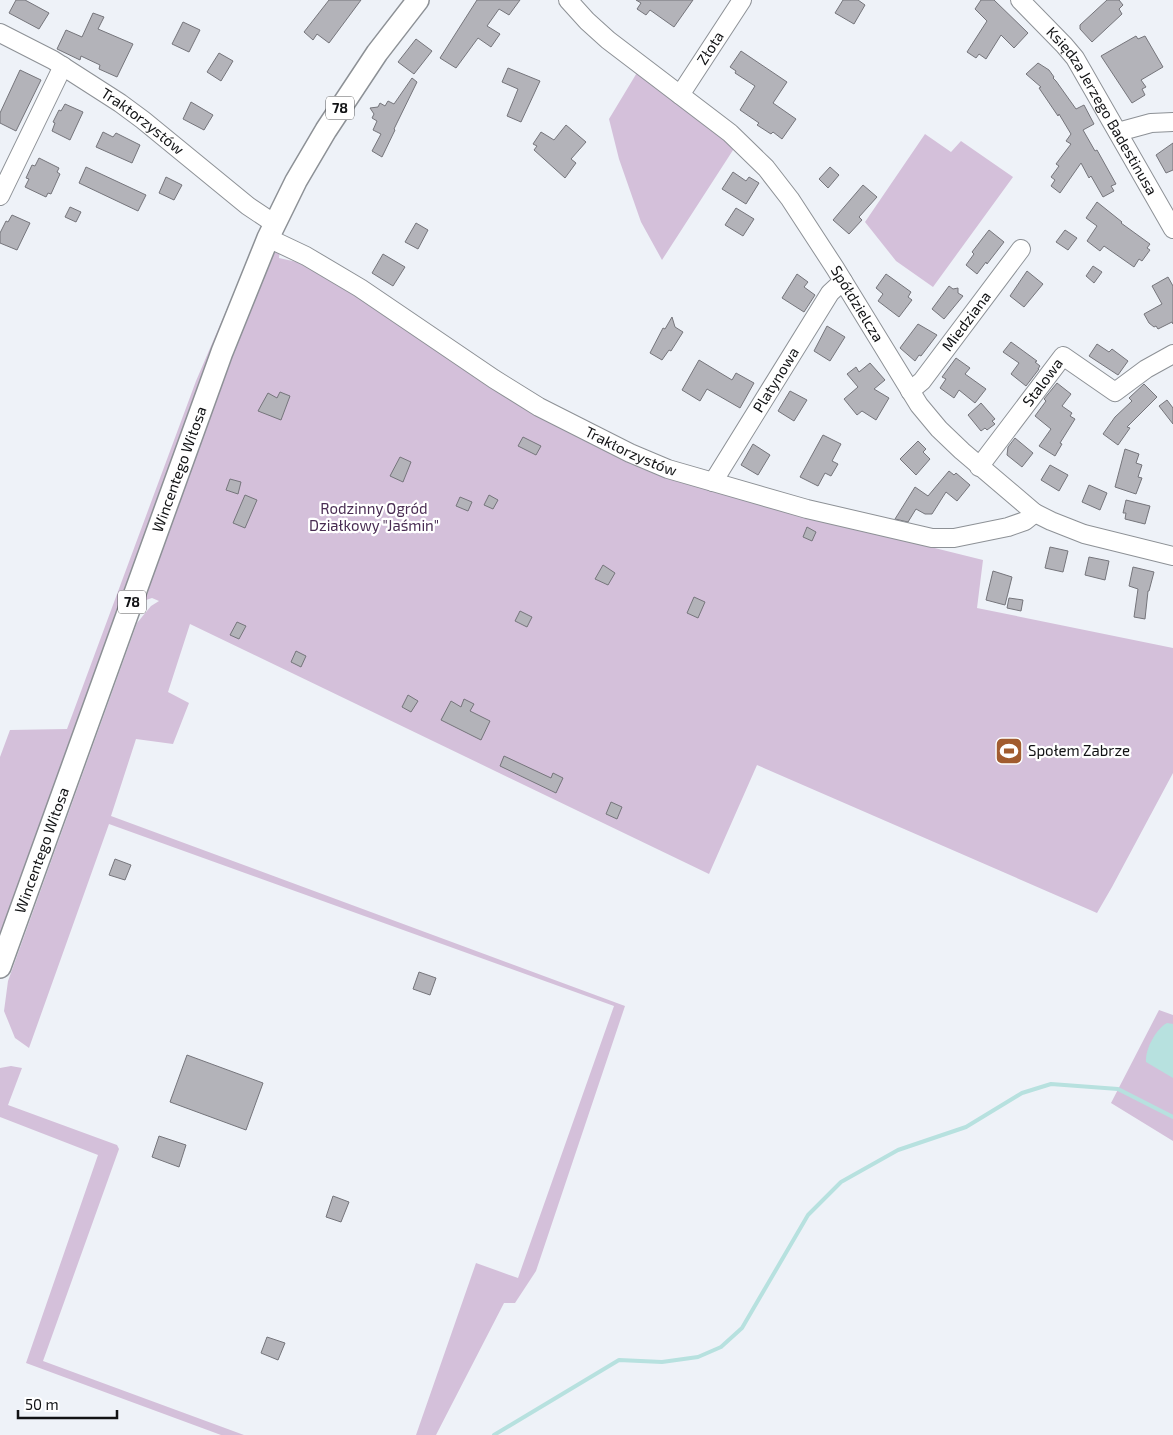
<svg xmlns="http://www.w3.org/2000/svg" width="1173" height="1435" font-family="'Exo 2',sans-serif">
<style>
.green{fill:#d4c0da}
.water{fill:#b7e1df}
.lines{fill:none;stroke-linecap:round;stroke-linejoin:round}
.stream{stroke:#b7e1df;stroke-width:4}
.building{fill:#b3b3b9;stroke:#75757b}
.minor-casing{stroke:#8d9196;stroke-width:20}
.major-casing{stroke:#8d9196;stroke-width:24}
.minor{stroke:#fff;stroke-width:18}
.major{stroke:#fff;stroke-width:21}
.labels{text-anchor:middle;stroke-width:4.5;stroke-linejoin:round;paint-order:stroke}
.shield{fill:#fff;stroke:#58595a;stroke-width:1}
.shield-label{font-size:14px;font-weight:bold;fill:#111214}
.street-label{font-size:15px;fill:#111214;stroke:#fff}
.park-label{font-size:15px;fill:#482b52;stroke:#fff}
.poi-label{font-size:15px;fill:#111214;stroke:#fff;text-anchor:start}
</style>
<rect width="100%" height="100%" fill="#eef2f8"/>
<!-- green -->
<path class="green" d="M638 71 735 147 662 260 641 222 619 159 609 119Z
M925 134 951 152 961 141 1013 177 933 287 896 261 865 222Z
M261 229 0 943V757L10 730 67 729 196 381Z
M273 249H280L279 258 297 262 333 281 571 431 850 527 983 560 977 608 1173 648V773L1112 887 1097 913 757 765 709 874 190 624 168 692 189 703 173 744 136 739 111 816 625 1006 536 1271 515 1303H504L436 1435H416L476 1263 518 1278 614 1006 109 824 29 1048 15 1038 4 1011 8 981 137 623 151 606 159 601 152 598 146 600 141 598 268 255Z
M1159 1010 1173 1015V1141L1111 1103Z
M11 1066 22 1068 8 1105 117 1145 119 1149 43 1361 244 1435H221L26 1363 98 1155 0 1117V1068Z"/>
<!-- water -->
<path class="water" d="M1167 1023 1173 1024V1078L1146 1062C1145 1049 1156 1029 1167 1023Z"/>
<g class="lines">
<!-- stream -->
<path class="stream" d="M494 1435 619 1360 662 1362 698 1357 721 1347 742 1328 808 1215 841 1182 898 1150 966 1127 1022 1093 1051 1084 1118 1089 1173 1117"/>
</g>
<!-- building -->
<path class="building" d="M16 0H25L49 13 39 29 9 13Z
M329 0H361L329 43 317 34 313 40 304 32Z
M477 0H520L509 15 499 9 487 26 500 34 491 47 478 38 456 68 440 58Z
M636 0H693L674 27 650 10 646 15 637 9 641 3Z
M843 0H858L865 5 854 24 835 13Z
M981 0H994L1028 33 1014 48 1001 35 986 59 979 54 976 58 967 52 987 21 975 9Z
M1107 0H1119L1123 5 1119 9 1122 14 1092 42 1080 29V25Z
M93 13 104 17 98 29 133 44 117 77 99 69 100 65 81 56 80 60 57 49 66 30 82 37Z
M183 22 200 30 189 52 172 44Z
M1136 36 1138 39 1145 36 1163 67 1141 80 1146 87 1142 89 1145 95 1132 103 1101 56Z
M416 39 432 51 414 74 398 62Z
M741 51 787 82 773 103 796 119 782 139 773 132 771 134 757 125 759 123 740 110 755 86 735 73 736 71 730 67Z
M219 53 233 61 221 81 207 72Z
M1038 63 1049 70 1054 77 1053 78 1056 81 1076 109 1084 105 1094 124 1083 130 1095 151 1097 150 1116 184 1111 186 1114 191 1103 197 1091 176 1089 178 1081 163 1060 193 1051 186 1055 180 1051 177 1059 166 1056 164 1071 144 1066 141 1071 134 1059 114 1058 116 1039 88 1041 87 1026 74Z
M508 68 540 81 521 122 507 116 518 89 502 82Z
M20 70 41 80 16 131 0 123V113Z
M412 78 417 82 394 129 395 130 382 157 372 151 381 134 373 130 377 121 372 118 374 114 370 108 378 107 380 103 385 106 388 101 394 104Z
M191 102 213 115 204 130 183 119Z
M65 104 83 112 70 140 52 131 55 123 53 122 59 110 61 111Z
M566 125 586 142 571 159 576 163 565 178 534 150 537 146 533 144 541 132 554 140Z
M103 132 113 137 116 133 140 145 132 163 96 147Z
M1173 143V170L1166 173 1156 155Z
M39 158 59 168 57 172 60 174 51 194 48 193 46 197 25 187 29 179 26 178 32 165 35 166Z
M86 167 146 195 138 211 79 183Z
M830 167 839 175 828 188 819 179Z
M733 172 746 181 749 177 759 183 746 204 722 189Z
M166 177 182 185 174 200 159 193Z
M863 185 877 197 859 217 862 220 849 234 833 220Z
M1097 202 1122 222 1121 223 1150 244 1147 248 1150 250 1142 261 1139 259 1134 267 1104 246 1100 251 1087 241 1097 226 1086 218Z
M70 207 81 212 76 222 65 217Z
M736 208 754 219 743 236 725 225Z
M12 215 30 223 17 250 0 243V233L6 221 8 222Z
M416 223 428 230 418 249 405 242Z
M989 230 1004 242 987 264 986 262 977 274 966 265 974 254 972 252Z
M1065 230 1077 238 1068 250 1056 242Z
M383 254 405 267 393 286 372 273Z
M1093 266 1102 272 1094 283 1086 276Z
M1027 271 1043 284 1024 307 1010 296Z
M797 274 808 282 804 287 815 295 804 312 782 298Z
M886 274 911 292 908 297 912 300 899 317 878 301 883 294 876 288Z
M1168 277 1173 286V324L1172 322 1158 329 1156 326 1154 327 1149 323 1144 314 1162 304 1152 286Z
M949 286 953 289 958 288V293L963 296 944 319 932 309Z
M672 317 675 327 683 332 671 351 669 350 662 360 650 353 663 328 665 329Z
M918 324 937 335 921 356 919 355 915 361 900 348Z
M827 326 845 337 830 361 814 351Z
M1011 342 1037 361 1035 362 1040 366 1038 369H1039L1026 386 1011 374 1019 363 1003 352Z
M1097 344 1109 352 1112 349 1128 361 1118 375 1089 356Z
M956 358 970 368 965 374 986 389 975 403 959 390 954 398 940 388 946 379 942 377Z
M699 360 732 380 736 373 754 383 740 408 707 389 700 401 682 390Z
M870 363 885 380 874 389 889 398 876 420 862 411 857 415 844 399 858 387 847 374 856 367 859 372Z
M1057 383 1071 394 1062 406 1072 413 1070 416 1075 419 1060 443 1062 444 1055 456 1039 446 1051 429 1035 416 1046 401 1044 399Z
M1144 384 1157 397 1127 427 1130 428 1118 445 1103 434 1115 417 1132 401 1129 398Z
M790 391 807 400 794 421 778 411Z
M280 392 290 396 281 420 258 411 268 393 277 398Z
M1167 400 1173 408V424L1159 406Z
M981 403 995 419 992 421 995 424 987 430 985 428 981 431 968 415Z
M823 435 841 444 832 461 838 464 831 476 825 473 818 486 800 477Z
M523 437 541 446 536 455 518 446Z
M1015 438 1033 453 1022 467 1007 455 1008 447Z
M918 441 926 449 923 452 930 459 916 475 900 459Z
M753 444 770 455 758 475 741 465Z
M1125 449 1139 454 1136 463 1142 465 1138 477 1142 478 1136 494 1115 487Z
M400 457 411 462 403 482 390 476Z
M1050 465 1068 475 1059 491 1041 480Z
M949 471 954 475 956 473 970 485 957 501 946 492 932 514H925L916 509 908 522 895 519 915 487 928 496Z
M230 479 241 482 238 494 226 490Z
M1089 485 1107 493 1100 510 1082 502Z
M245 495 257 500 245 528 233 523Z
M489 495 498 500 493 509 484 505Z
M460 497 472 502 468 511 456 506Z
M1126 500 1150 506 1145 524 1125 519 1126 513H1123Z
M807 527 816 532 812 541 803 537Z
M1050 547 1068 551 1063 572 1045 568Z
M1089 557 1109 561 1105 580 1085 575Z
M603 565 615 573 608 585 595 579Z
M1133 567 1154 572 1149 591H1148L1145 619 1134 617 1138 589 1129 586Z
M993 571 1012 577 1005 605 986 600Z
M694 597 705 602 698 618 687 613Z
M1009 598 1023 600 1021 611 1007 608Z
M520 611 532 617 527 627 515 621Z
M237 622 246 626 239 639 230 635Z
M296 651 306 656 301 667 291 662Z
M408 695 418 701 411 712 402 707Z
M464 699 474 704 470 711 490 721 481 740 441 720 451 701 461 707Z
M504 756 551 778 553 773 563 778 556 793 500 766Z
M611 802 622 807 617 819 606 814Z
M115 859 131 865 125 880 109 875Z
M419 972 436 978 430 995 413 989Z
M187 1055 263 1083 246 1130 170 1102Z
M159 1136 186 1145 179 1167 152 1157Z
M333 1196 349 1202 341 1222 326 1217Z
M267 1337 285 1343 278 1360 261 1353Z"/>
<g class="lines">
<!-- minor casing -->
<g class="minor-casing">
<g id="minor">
<path id="s1" d="M568 0 587 21 608 40 730 133 766 168 790 199 835 268 919 405 939 429 962 451 1035 513 1051 521 1084 534 1173 556"/>
<path id="s2" d="M1020 0 1064 45 1075 58 1173 229"/>
<path id="s3" d="M0 33 53 60 120 103 143 120 248 206 275 224"/>
<path id="s4" d="M680 95 742 0"/>
<path d="M1118 132 1151 123 1173 122"/>
<path d="M0 196 63 66"/>
<path id="s5" d="M268 238 306 256 360 288 494 379 539 407 630 453 668 469 807 509 932 538H954L1008 527 1025 521 1035 513"/>
<path id="s6" d="M910 391 922 381 1021 249"/>
<path id="s7" d="M979 467 1063 356 1115 392 1146 369 1173 354"/>
<path id="s8" d="M713 482 830 293 843 281"/>
</g>
</g>
<!-- major casing -->
<g class="major-casing">
<g id="major">
<path id="s9" d="M0 967 222 352 268 238 296 181 326 130 377 53 418 0"/>
</g>
</g>
<!-- minor -->
<use href="#minor" class="minor"/>
<!-- major -->
<use href="#major" class="major"/>
</g>
<!-- icons -->
<defs>
<g id="stadium-square" transform="scale(1.4375)"><rect x="-9" y="-9" width="18" height="18" rx="4" fill="#a15c2f" stroke="#fff"/><path d="M0-5a6.5 5 0 1 0 0 10a6.5 5 0 1 0 0-10ZM-3.5-1.8h7v3.6h-7Z" fill="#fff"/></g>
</defs>
<g fill-rule="evenodd">
<use href="#stadium-square" x="1009" y="751"/>
</g>
<g class="labels">
<!-- shield labels -->
<g class="shield">
<rect x="326" y="96.5" width="28" height="23" rx="4"/>
<rect x="118" y="590.5" width="28" height="23" rx="4"/>
</g>
<g class="shield-label">
<text x="340" y="113">78</text>
<text x="132" y="607">78</text>
</g>
<!-- street labels -->
<g class="street-label">
<text dy="5" stroke="none"><textPath href="#s4" startOffset="56">Złota</textPath></text>
<text dy="5" stroke="none"><textPath href="#s2" startOffset="139">Księdza Jerzego Badestinusa</textPath></text>
<text dy="5" stroke="none"><textPath href="#s3" startOffset="168">Traktorzystów</textPath></text>
<text dy="5" stroke="none"><textPath href="#s1" startOffset="424">Spółdzielcza</textPath></text>
<text dy="5" stroke="none"><textPath href="#s6" startOffset="90">Miedziana</textPath></text>
<text dy="5" stroke="none"><textPath href="#s8" startOffset="120">Platynowa</textPath></text>
<text dy="5" stroke="none"><textPath href="#s7" startOffset="106">Stalowa</textPath></text>
<text dy="5" stroke="none"><textPath href="#s5" startOffset="422">Traktorzystów</textPath></text>
<text dy="5" stroke="none"><textPath href="#s9" startOffset="529">Wincentego Witosa</textPath></text>
<text dy="5" stroke="none"><textPath href="#s9" startOffset="124">Wincentego Witosa</textPath></text>
</g>
<!-- park labels -->
<g class="park-label">
<text x="374" y="514">Rodzinny Ogród<tspan x="374" dy="17">Działkowy "Jaśmin"</tspan></text>
</g>
<!-- poi labels -->
<g class="poi-label">
<text x="1028" y="756">Społem Zabrze</text>
</g>
</g>
<!-- scale -->
<path d="M18 1410v8h99v-8" fill="none" stroke="#111214" stroke-width="2.5"/>
<text x="25" y="1410" font-size="15" fill="#111214" stroke="#ffffff" stroke-width="4" paint-order="stroke">50 m</text>
</svg>
